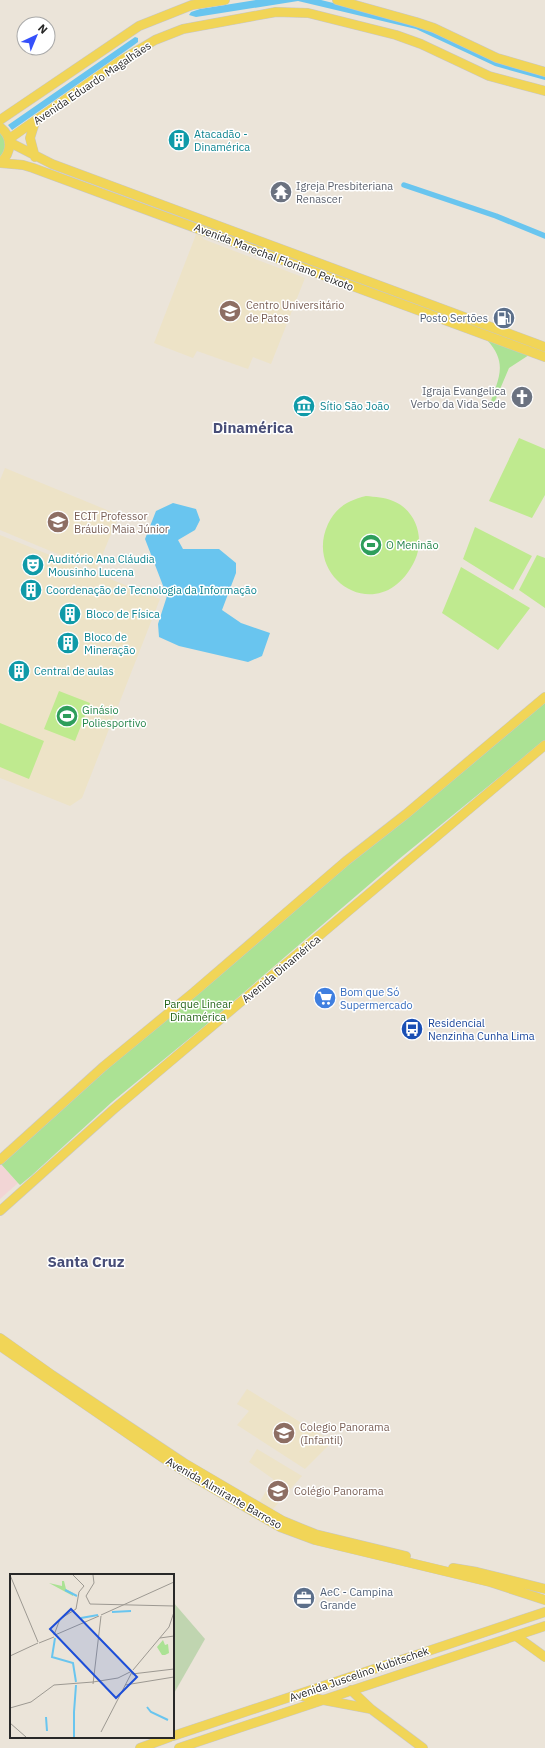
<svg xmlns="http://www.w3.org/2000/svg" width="545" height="1748" font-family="'IBM Plex Sans',sans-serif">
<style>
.education{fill:#ede3c7}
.medical{fill:#f2d5d5}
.green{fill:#abe294}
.cemetery{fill:#c0d5b0}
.pitch{fill:#bfea8f}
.water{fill:#69c5ef}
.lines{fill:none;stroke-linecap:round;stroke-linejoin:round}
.canal{stroke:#69c5ef;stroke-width:5.5}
.major-casing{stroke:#c7c7c7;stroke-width:10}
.major{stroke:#f1d557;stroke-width:9}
.labels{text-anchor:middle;stroke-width:3;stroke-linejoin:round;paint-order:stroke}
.street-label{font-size:11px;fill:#282828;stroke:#fff}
.culture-label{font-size:11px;fill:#0d838f;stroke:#fff;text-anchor:start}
.worship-label{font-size:11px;fill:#5b616d;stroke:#fff;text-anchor:start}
.education-label{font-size:11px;fill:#785e54;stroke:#fff;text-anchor:start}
.service-label{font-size:11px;fill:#4e5e75;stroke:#fff;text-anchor:end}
.leisure-label{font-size:11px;fill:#27864d;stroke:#fff;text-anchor:start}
.shop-label{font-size:11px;fill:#366cbe;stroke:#fff;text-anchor:start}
.park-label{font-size:11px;fill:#246418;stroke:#fff}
.transit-label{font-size:11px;fill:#164399;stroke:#fff;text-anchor:start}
.district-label{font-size:15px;font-weight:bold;fill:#484e78;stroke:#fff}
.inset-river{fill:none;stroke:#69c5ef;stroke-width:2}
.inset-road{fill:none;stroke:#9d9992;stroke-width:1}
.view{fill:#1d4ed8;fill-opacity:0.15;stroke:#1d4ed8;stroke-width:2}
.inset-edge{fill:none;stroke:#282828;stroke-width:2}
</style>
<rect width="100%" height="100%" fill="#ebe4d9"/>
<!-- education -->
<path class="education" d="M197 232 202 233 203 239 305 278 271 364 253 357 248 369 197 351 193 358 154 343Z
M5 468 119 515 96 570 0 530V480Z
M0 535 160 599 82 798 70 806 0 778Z
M247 1389 332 1442 305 1469 237 1425 249 1411 237 1404Z
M257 1449 302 1476 272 1510 259 1503 273 1479 249 1462Z"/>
<!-- medical -->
<path class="medical" d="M1 1164 18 1183 0 1199V1165Z"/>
<!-- green -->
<path class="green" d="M0 128 8 144 0 162Z
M487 340 529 355 509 368 492 408 489 407C498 379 509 364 487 340Z
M545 698V740L399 859 207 1024 112 1102 31 1176 20 1185 18 1183 1 1164 85 1088Z"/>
<!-- cemetery -->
<path class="cemetery" d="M173 1602 205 1639 173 1695Z"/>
<!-- pitch -->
<path class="pitch" d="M519 438 545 449V495L532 518 489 501Z
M366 496C375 497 385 497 393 501 416 510 425 538 415 560 382 630 302 580 328 524 336 507 349 500 366 496Z
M475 527 532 556 513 590 463 559Z
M537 555 545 558V608L519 590Z
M461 567 530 608 498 650 442 613Z
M59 691 90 703 75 741 44 729Z
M0 723 44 741 29 779 0 767Z"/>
<!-- water -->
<path class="water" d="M256 0H321L415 23 545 75V80L495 66 416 29 298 1 196 17 189 15 191 12 200 9Z
M135 37 138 38V42L134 45 12 130 8 125Z
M173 503 196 509 200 520 195 530 178 540 183 549H219L236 563V573L222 610 241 623 270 633 262 656 248 662 179 646 159 637 158 624 167 596 145 539 156 511Z"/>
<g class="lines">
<!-- canal -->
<path class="canal" d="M404 185 496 216 545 236"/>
<!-- major casing -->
<g class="major-casing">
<path id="major" d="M337 0 416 22 434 28 497 58 545 72
M0 120 139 26 192 5 225 0
M35 122 30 138 35 157
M0 127C13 137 12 153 0 163
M9 139 120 61 155 40 183 29 276 12 308 13 396 35 421 44 489 76 545 91
M9 142 52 164 545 347
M1 163 23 165 33 168 545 357
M0 1160 104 1066 194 992 346 861 406 814 545 697
M0 1211 114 1109 545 745
M0 1338 52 1375 184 1463 283 1521 315 1534 406 1556
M0 1346 163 1458 197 1479 280 1527 315 1540 490 1582 545 1600
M453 1568 477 1572 545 1589
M516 1636 545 1657
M351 1690 371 1709
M297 1695 371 1709 423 1748
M173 1736 545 1612
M140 1748 170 1737
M179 1748 545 1626"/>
</g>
<!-- major -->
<use href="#major" class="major"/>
</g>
<!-- icons -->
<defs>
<g id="building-disc" transform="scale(1.15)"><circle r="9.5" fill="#0f9aa8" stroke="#fff"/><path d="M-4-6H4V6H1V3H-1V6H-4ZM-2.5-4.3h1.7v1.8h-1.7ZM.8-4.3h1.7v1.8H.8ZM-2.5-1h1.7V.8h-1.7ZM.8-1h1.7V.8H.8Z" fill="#fff"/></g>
<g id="temple-disc" transform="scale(1.15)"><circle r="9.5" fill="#6b7280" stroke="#fff"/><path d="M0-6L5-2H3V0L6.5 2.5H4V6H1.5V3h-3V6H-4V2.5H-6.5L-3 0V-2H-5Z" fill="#fff"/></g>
<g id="university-disc" transform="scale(1.15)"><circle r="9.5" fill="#8d6e63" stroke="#fff"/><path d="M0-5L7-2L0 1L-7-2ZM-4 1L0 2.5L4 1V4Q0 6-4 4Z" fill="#fff"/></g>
<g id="fuel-disc" transform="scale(1.15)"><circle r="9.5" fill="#5c6f8a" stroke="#fff"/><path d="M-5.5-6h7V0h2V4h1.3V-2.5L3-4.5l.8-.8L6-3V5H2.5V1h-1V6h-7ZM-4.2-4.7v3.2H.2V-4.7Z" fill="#fff"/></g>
<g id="church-disc" transform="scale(1.15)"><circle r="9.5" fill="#6b7280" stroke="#fff"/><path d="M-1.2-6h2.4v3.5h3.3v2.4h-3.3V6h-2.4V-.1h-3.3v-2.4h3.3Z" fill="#fff"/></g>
<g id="museum-disc" transform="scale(1.15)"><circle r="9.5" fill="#0f9aa8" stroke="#fff"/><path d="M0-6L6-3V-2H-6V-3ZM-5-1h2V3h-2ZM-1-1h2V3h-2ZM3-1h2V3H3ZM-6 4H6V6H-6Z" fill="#fff"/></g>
<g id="school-disc" transform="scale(1.15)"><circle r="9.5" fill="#8d6e63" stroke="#fff"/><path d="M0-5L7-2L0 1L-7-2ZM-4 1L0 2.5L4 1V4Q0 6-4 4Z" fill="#fff"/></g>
<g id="stadium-disc" transform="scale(1.15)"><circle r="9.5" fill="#2e9e5b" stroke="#fff"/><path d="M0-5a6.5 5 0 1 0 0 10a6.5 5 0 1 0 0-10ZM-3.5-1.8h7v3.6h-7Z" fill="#fff"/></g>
<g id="theatre-disc" transform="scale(1.15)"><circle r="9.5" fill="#0f9aa8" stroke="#fff"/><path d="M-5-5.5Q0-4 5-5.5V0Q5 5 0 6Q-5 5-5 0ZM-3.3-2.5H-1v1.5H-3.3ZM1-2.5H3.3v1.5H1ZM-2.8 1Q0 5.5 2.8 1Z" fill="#fff"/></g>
<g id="supermarket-disc" transform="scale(1.15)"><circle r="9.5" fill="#3f7fe0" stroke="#fff"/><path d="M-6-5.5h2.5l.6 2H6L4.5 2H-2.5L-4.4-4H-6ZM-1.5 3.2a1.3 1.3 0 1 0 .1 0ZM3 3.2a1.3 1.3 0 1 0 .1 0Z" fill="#fff"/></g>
<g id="bus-disc" transform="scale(1.15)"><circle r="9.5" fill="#1a4fb4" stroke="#fff"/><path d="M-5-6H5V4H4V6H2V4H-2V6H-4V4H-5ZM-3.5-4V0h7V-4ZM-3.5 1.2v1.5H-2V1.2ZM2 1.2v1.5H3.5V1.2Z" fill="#fff"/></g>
<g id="office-disc" transform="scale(1.15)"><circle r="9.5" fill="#5c6f8a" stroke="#fff"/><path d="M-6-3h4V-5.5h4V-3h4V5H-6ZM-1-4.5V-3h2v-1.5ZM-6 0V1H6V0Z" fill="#fff"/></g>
</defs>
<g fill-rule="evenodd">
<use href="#building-disc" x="179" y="140"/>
<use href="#temple-disc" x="281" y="192"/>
<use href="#university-disc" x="230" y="311"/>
<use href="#fuel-disc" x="504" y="318"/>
<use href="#church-disc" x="522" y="397"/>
<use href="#museum-disc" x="304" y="406"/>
<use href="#school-disc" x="58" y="522"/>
<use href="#stadium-disc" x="371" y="545"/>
<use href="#theatre-disc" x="33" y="565"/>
<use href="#building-disc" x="31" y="590"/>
<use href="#building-disc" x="70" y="614"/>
<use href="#building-disc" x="68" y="643"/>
<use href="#building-disc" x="19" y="671"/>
<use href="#stadium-disc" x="67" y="716"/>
<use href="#supermarket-disc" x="325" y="998"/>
<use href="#bus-disc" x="412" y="1029"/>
<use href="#school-disc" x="284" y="1433"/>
<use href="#school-disc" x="278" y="1491"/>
<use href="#office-disc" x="304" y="1598"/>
</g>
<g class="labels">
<!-- street labels -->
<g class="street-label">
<text transform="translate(92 83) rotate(-34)" y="4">Avenida Eduardo Magalhães</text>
<text transform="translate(274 257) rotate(21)" y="4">Avenida Marechal Floriano Peixoto</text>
<text transform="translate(281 969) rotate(-40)" y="4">Avenida Dinamérica</text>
<text transform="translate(224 1493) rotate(30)" y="4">Avenida Almirante Barroso</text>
<text transform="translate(359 1674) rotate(-19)" y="4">Avenida Juscelino Kubitschek</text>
</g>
<!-- culture labels -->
<g class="culture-label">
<text x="194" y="138">Atacadão -<tspan x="194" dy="13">Dinamérica</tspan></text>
<text x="320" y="410">Sítio São João</text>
<text x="48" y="563">Auditório Ana Cláudia<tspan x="48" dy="13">Mousinho Lucena</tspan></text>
<text x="46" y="594">Coordenação de Tecnologia da Informação</text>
<text x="86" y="618">Bloco de Física</text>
<text x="84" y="641">Bloco de<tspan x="84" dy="13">Mineração</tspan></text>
<text x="34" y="675">Central de aulas</text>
</g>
<!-- worship labels -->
<g class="worship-label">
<text x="296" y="190">Igreja Presbiteriana<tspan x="296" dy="13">Renascer</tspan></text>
<text x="506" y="395" text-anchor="end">Igraja Evangelica<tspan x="506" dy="13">Verbo da Vida Sede</tspan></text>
</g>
<!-- education labels -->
<g class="education-label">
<text x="246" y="309">Centro Universitário<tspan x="246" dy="13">de Patos</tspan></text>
<text x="74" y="520">ECIT Professor<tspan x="74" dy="13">Bráulio Maia Júnior</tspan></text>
<text x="300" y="1431">Colegio Panorama<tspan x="300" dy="13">(Infantil)</tspan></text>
<text x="294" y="1495">Colégio Panorama</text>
</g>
<!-- service labels -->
<g class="service-label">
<text x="488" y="322">Posto Sertões</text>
<text x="320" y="1596" text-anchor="start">AeC - Campina<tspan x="320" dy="13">Grande</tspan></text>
</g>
<!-- leisure labels -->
<g class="leisure-label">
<text x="386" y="549">O Meninão</text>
<text x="82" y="714">Ginásio<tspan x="82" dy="13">Poliesportivo</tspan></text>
</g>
<!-- shop labels -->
<g class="shop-label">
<text x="340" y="996">Bom que Só<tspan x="340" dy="13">Supermercado</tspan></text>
</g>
<!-- park labels -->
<g class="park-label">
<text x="198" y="1008">Parque Linear<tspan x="198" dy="13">Dinamérica</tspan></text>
</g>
<!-- transit labels -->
<g class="transit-label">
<text x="428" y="1027">Residencial<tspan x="428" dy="13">Nenzinha Cunha Lima</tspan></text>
</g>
<!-- district labels -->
<g class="district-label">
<text x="253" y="433">Dinamérica</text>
<text x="86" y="1267">Santa Cruz</text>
</g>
</g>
<!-- overview -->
<g transform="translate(10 1574)">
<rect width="164" height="164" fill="#ebe4d9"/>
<path d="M52 7H54L56 15 63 19V22L39 9 52 12ZM153 66 155 71 158 70 159 79 155 81H152L147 73Z" fill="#abe294"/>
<path class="inset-river" d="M55 16 67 22M102 38 121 37M71 44 88 41M45 64 42 83 63 89 66 108M137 133 141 138 158 146M64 138 66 111M64 138V163M36 143 37 157"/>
<path class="inset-road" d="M0 1 28 68M83 1 84 9 76 22 80 30 164 32M91 41 164 8M44 61 50 45 66 35 69 18 74 12 63 1M45 61 89 42M150 64 164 62M29 69 44 63M0 82 28 69M123 96 159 53 164 38M122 100 164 95M83 108 108 104 122 97M83 110 91 42M115 111 164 103M0 134 21 128 44 111 83 108M0 149 16 163M91 158 122 98"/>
<path class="view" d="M61 35 127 103 106 124 40 55Z"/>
<rect width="164" height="164" class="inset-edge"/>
</g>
<!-- north arrow -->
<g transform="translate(36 36) rotate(44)"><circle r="19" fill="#ffffff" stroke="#a9a9a9"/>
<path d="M0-3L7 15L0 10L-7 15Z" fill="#3550fb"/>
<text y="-6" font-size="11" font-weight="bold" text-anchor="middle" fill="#282828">N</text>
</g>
</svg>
